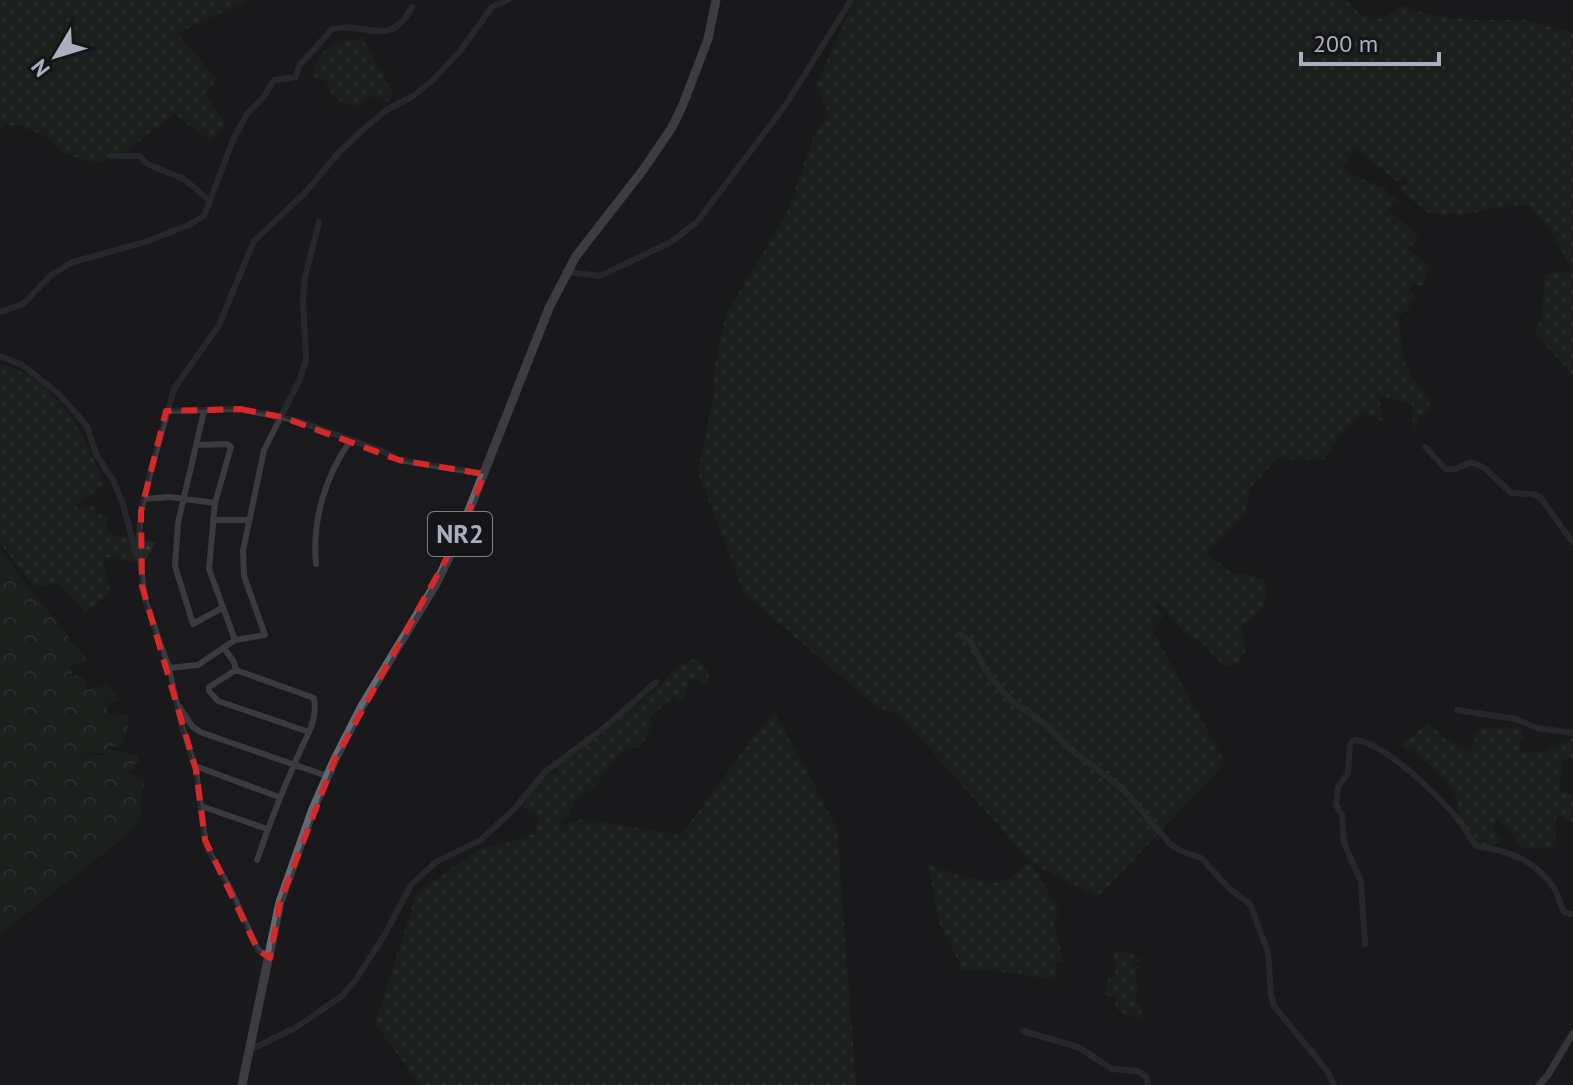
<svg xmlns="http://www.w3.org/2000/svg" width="1573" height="1085" font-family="'PT Sans',sans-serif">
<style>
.grass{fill:url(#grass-dots)}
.forest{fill:url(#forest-crowns)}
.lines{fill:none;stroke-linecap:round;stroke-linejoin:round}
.minor{stroke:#3a3b41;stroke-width:6}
.major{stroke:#565861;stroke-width:7}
.highway{stroke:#666873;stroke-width:9}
.marked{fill:none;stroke:#d62828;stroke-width:6;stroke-dasharray:16 10;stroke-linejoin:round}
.labels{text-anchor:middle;stroke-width:6;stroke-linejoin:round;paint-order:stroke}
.shield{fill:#151417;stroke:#7e808b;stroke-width:2}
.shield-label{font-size:26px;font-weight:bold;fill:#abafbd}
</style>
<defs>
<pattern id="grass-dots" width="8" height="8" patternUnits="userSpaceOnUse" patternTransform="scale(2)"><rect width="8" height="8" fill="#1f2821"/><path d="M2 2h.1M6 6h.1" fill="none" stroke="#3d453f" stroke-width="1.8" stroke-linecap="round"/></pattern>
<pattern id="forest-crowns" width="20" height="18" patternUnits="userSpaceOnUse" patternTransform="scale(2)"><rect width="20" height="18" fill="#1f2821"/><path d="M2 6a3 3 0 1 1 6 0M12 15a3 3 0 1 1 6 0" fill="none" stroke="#3d453f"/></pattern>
</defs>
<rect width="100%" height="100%" fill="#1a191c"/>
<!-- grass -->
<path class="grass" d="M0 0H248L177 33 217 79 205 94 226 124 211 141 174 114 124 153 94 164 61 151 42 134 19 126 6 125 0 130Z
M855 0H1347L1361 15 1382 19 1402 6 1427 14 1473 20H1524L1573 33V375L1534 332 1541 320 1545 274 1572 270 1547 225 1529 205 1489 209 1467 215H1437L1423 210 1399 188 1407 184 1406 178 1398 181 1393 178 1356 149 1343 168 1366 181 1386 188 1385 191 1401 202 1390 206 1388 213 1394 214 1419 238 1408 249 1430 266 1422 285H1413L1409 290 1415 296 1408 309 1398 317C1400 336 1402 357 1411 374 1419 388 1435 398 1428 414H1420L1413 433 1412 404 1378 396 1384 422 1363 412 1340 436 1324 460 1276 459 1249 490 1246 513 1206 554 1235 575 1245 573 1264 579C1270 609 1259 608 1241 627L1246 650 1239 662 1225 667 1201 642 1183 632 1159 602 1154 605 1163 617 1152 629 1225 763 1098 897 1032 863 1059 912 1053 923 1064 960 1055 963 1057 980 989 970H963L939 922 928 865 991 884 1008 879 1031 862 900 716 875 706 744 593 698 472 714 395V370L726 314 787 213 814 136 829 115 816 85Z
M363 38 394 96 385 102 371 96 355 108 334 98 325 80 312 77C320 44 332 44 363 38Z
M0 364C57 379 86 434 104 485L76 504 77 509 96 505 98 514 108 515 106 529 116 536 156 542 143 565 103 556 110 591 86 613 58 583 35 588 0 543Z
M693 659 697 660 709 673 708 683 702 684 693 677 685 689 686 697 680 701 675 695 650 717 653 723 641 747C614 747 610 770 595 786 589 792 581 796 574 801L569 816 560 821V826L583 819 681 835 751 740 775 712 837 828 856 1085H420L375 1024 417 893 478 850 541 832 536 829 535 825 539 815 535 812 530 814 522 805 527 802V797L549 772 559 774 556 767 613 726 622 711 643 701 657 686 660 687 672 671Z
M1427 724 1435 728 1445 739 1470 751 1478 730 1486 728 1522 729 1523 739 1518 741 1521 753 1541 752 1573 738V758L1562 761 1561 779 1558 790 1573 795V823L1559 815 1555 821 1556 847 1539 849 1520 847 1505 825 1496 820 1493 827 1503 841 1484 848 1476 841 1457 816C1465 791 1429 766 1413 750L1407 752 1403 744Z
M1114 952 1134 953 1135 958 1141 959 1140 962 1134 961 1133 964 1138 967 1135 972 1138 991 1135 1002 1139 1004 1145 1021 1135 1019 1132 1014 1125 1016 1115 1007 1117 994 1112 997 1104 994 1109 977H1114L1116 969Z"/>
<!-- forest -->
<path class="forest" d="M0 548 32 592 88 661 69 666 73 675 81 676 87 685 85 690 105 686V681L119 700 105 704 109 716 127 714 128 730 121 747H108L103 753 71 754 104 755 108 749 138 755 139 763 134 764 128 773 145 781 141 796V820L117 843 0 934Z"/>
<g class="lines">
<!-- minor -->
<path class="minor" d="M112 156H140L147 164 184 179 210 201
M568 272 600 276 671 242 697 222 787 103 851 0
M0 312 23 304 51 275 73 262 145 242 189 225 204 216 233 140 247 114 263 98 274 80 295 77 300 65 332 29C367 21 389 50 412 7
M0 356 22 365 58 393 87 426 96 454 114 482 123 504 136 554
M166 411 240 409 299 421 385 452 399 460 484 474
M204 411 178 523 175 566 193 624 222 608
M197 445 227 444 231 447 215 503 209 569 235 640
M1425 447 1446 469H1455L1472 462 1486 469 1511 493 1533 494 1541 498 1573 543
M144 499 170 497 215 503
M213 520H249
M316 564C312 520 325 477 350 441
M959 634 970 641 987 672 1009 699 1045 724 1069 748 1122 788 1170 844 1181 851 1201 858 1230 889 1250 904 1268 952 1271 995 1274 1006 1328 1072 1334 1085
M224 648 234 662 236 670
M169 668 198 665 235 640 265 635 244 576 243 551 264 450 300 379 306 360 303 300 305 277 319 222
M179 706 192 726 200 732 327 776
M1457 710 1516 719 1537 728 1573 733
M195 766 279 797
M201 806 267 829
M257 860C272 816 289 774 309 732 314 721 316 710 314 698L236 670 209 687V691L218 701 309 732
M1365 944 1361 882 1344 843 1342 815 1336 805 1338 787 1348 773 1350 744 1354 740C1385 742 1437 795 1458 819 1465 827 1469 837 1476 846 1507 850 1536 860 1554 888 1558 895 1560 904 1564 912L1573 914
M270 958 258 950 231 890 206 846 196 770 182 727 169 668 145 600 138 545 141 511 151 470 174 389 219 325 254 241 305 193 340 151 363 130 385 111 413 96 432 81 460 51 492 7 508 0
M1023 1031 1078 1047 1112 1069 1138 1071 1146 1077 1148 1085
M250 1050 295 1028 342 996 355 981 385 934 411 885 436 862 481 840 516 807 545 772 604 728 656 682"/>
<!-- major -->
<path class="major" d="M1539 1085 1548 1075 1573 1033"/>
<!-- highway -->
<path class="highway" d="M242 1085 280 902 313 809 335 759 362 706 437 582 459 536 549 308 576 256 643 170 671 129 682 107 708 39 716 0"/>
</g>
<!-- marked area -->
<path d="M0 0H1573V1085H0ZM240 409 282 417 399 460 484 474 459 536 335 759 280 902 270 958 258 950 205 840 196 770 142 586 141 511 166 411Z" fill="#1a191c" fill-opacity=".55" fill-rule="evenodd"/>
<path class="marked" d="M240 409 282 417 399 460 484 474 459 536 335 759 280 902 270 958 258 950 205 840 196 770 142 586 141 511 166 411Z"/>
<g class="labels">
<!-- shield labels -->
<rect class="shield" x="428" y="512" width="64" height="44" rx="6"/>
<g class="shield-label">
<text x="460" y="543">NR2</text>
</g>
</g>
<!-- north arrow -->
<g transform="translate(56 56) rotate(232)" stroke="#151417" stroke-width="6" paint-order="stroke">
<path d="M0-6L14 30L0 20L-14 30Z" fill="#abafbd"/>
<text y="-12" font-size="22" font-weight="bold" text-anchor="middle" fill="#abafbd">N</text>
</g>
<!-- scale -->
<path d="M1301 52v12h138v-12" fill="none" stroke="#abafbd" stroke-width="4"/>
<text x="1313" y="52" font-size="24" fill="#abafbd" stroke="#151417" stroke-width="6" paint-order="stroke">200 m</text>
</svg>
